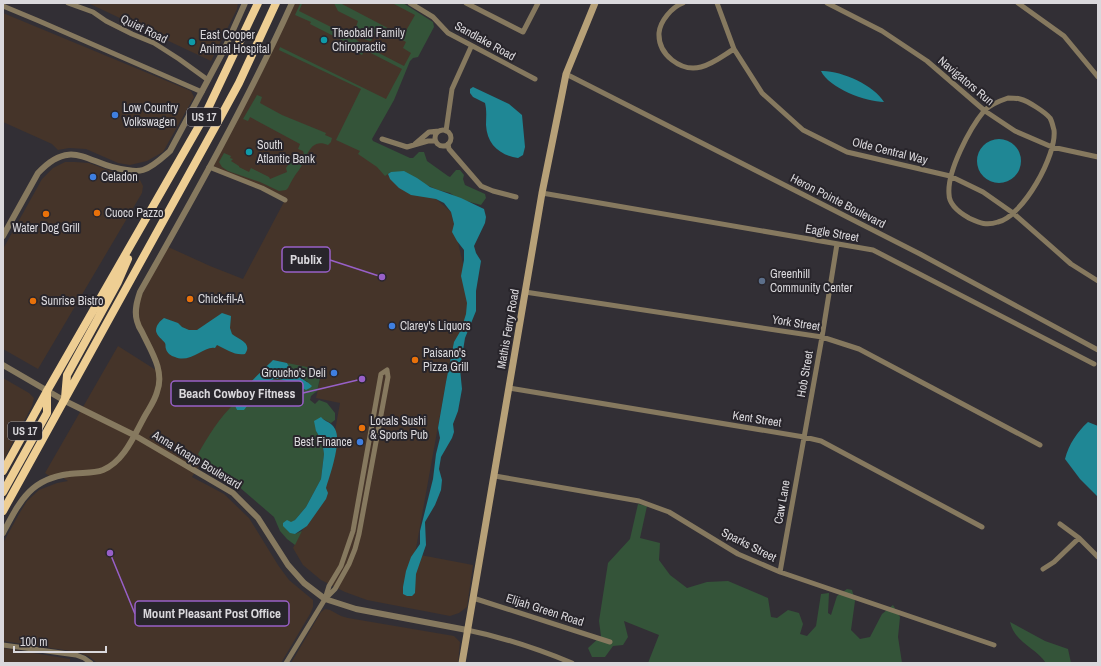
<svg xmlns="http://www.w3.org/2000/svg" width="1101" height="666" font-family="'Archivo Narrow',sans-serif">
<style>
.commercial{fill:#453429}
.green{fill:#345439}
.water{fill:#1f8795}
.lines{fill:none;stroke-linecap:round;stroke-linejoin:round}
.minor{stroke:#86795f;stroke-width:5}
.tertiary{stroke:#86795f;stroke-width:6}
.secondary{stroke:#b7a178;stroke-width:7}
.trunk{stroke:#eece93;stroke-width:8}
.culture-dot{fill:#0f9aa8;stroke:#28252b;stroke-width:1.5}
.shop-dot{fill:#3f7fe0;stroke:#28252b;stroke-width:1.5}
.food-dot{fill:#e8710a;stroke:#28252b;stroke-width:1.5}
.service-dot{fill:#5c6f8a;stroke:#28252b;stroke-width:1.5}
.labels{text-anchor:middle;stroke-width:4;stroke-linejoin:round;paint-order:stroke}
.shield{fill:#28252b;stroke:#a5a2a7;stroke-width:1}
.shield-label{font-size:11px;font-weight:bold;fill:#dad8dc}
.street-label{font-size:12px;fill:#dad8dc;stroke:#28252b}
.poi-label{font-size:12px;fill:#dad8dc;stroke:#28252b;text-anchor:start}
.leader{fill:none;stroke:#9860c8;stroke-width:1.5}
.callout-dot{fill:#9860c8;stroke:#28252b;stroke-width:1.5}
.callout{fill:#28252b;stroke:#9860c8;stroke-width:1.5}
.callout-label{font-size:13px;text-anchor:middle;font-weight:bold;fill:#dad8dc}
</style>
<rect width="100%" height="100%" fill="#322f35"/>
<!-- commercial -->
<path class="commercial" d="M88 3H238L237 9 211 61Z
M292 3H403L429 23 360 151 436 199 451 212 472 303 446 382 415 554 473 565 467 607 459 613 450 616 367 600 345 592 321 580 303 565 293 548 325 486 340 403 316 398 322 370 232 411 192 477 224 494 249 518 278 565 289 580 313 600V607L310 614 281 663H97L90 657 78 652 3 641V543L19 514 27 501 39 490 57 483 68 481 60 476 52 478 45 473 118 346 159 372 137 322 136 307 166 246 210 266 243 279 285 200 209 167Z
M3 13 191 91 194 97 163 152 147 161 130 165 118 163 86 149 69 148 58 150 52 144 3 122Z
M65 162H75L89 163 124 176 135 177 140 180 143 186 142 193 38 369 3 349V249L42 179 53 168Z
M3 378 29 393 34 398 32 406 3 461Z
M325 609 330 610 341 616 348 618 454 636 460 642 458 663H291L321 612Z
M3 648 70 659V663H3Z"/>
<!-- green -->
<path class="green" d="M334 3H340L403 36 415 15 392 3H403L433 22 434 27 418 57 413 58 410 61 394 100 372 139 373 141 410 158H413L419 152H424L427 161 448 176 450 177 456 170H460L464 175 463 179 465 185 485 194 486 198 481 205 459 199 450 193 438 190 397 172H391L385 176 377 167 358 154 360 151 336 140 361 89 279 50 280 47 386 99 402 69 365 50 362 55 352 50 353 46 310 24 311 22 295 15 300 4H302L299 11 337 30 352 40 354 38 363 45 404 66 411 53 403 48 406 42 379 27 371 41C364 40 359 36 355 30L358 21 338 11Z
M257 95 262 97 260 103 282 115 326 133 325 135 332 138 331 142 328 145C309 137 307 159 299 170 294 176 291 182 288 188L286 190 279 191 260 182 228 171 222 167 219 162 224 153 231 156 230 158 233 159 231 161 239 166V167L249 172 251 168 269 177 270 179 287 172 286 168 295 155 302 157 304 154 303 151 298 149 300 144 250 117 248 121 243 119Z
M287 363 322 370 317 391 311 396 310 400 315 404 319 400 327 403 335 413V420L331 423 323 419 316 431 322 441 324 454 321 479 306 507 295 520 291 523 295 534 302 531 295 545 287 539 280 531 274 517 230 479 206 464 198 454C208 436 220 417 235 403L237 410 244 409 265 383 271 379 308 382C299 377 292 372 287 363Z
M638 504 647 506 640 538 660 543 659 560 670 575 687 588 707 582 728 581 768 598 771 617 777 618 788 610 799 613 803 624 800 634 807 636 816 626 821 594 829 593 828 613 831 615 837 596 847 589 852 590 855 601 851 630 860 639 870 637 882 614 893 605 900 617 898 637 902 663H648L659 635 624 621 628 637 623 645 613 646 605 657H592L588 648 601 636 599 621 608 563 630 539Z
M1010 622 1045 641 1068 649 1071 663H1046C1035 647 1015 643 1010 622Z"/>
<!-- water -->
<path class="water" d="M821 71C840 70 874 85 884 102 866 102 829 88 821 71Z
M473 87 509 104 522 115 525 147 523 155 518 158C499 155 487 144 486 125 486 118 487 111 485 103L473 97 470 93V89Z
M977 161a22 22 0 1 1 44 0a22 22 0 1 1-44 0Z
M404 171 417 178 430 187 461 198 484 209 486 217 485 223 474 246 476 253 481 261 476 291V311L465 338 460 369 462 389 458 411 453 424 454 432 452 438 441 457 439 469 442 480 441 490 435 505 425 522 426 545 416 574 415 593 412 596H407L403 594V587L406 571 411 557 420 544V531L433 479 436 454 440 438 438 428 446 382 454 342 461 330 466 314 467 303 461 276 464 260V250L457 241 452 232 454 224 451 212 444 203 436 199 411 195 399 188 390 179 388 174 391 172Z
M222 313 231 316 230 328 232 334C238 339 253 343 245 354 235 356 226 349 217 345L215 348C205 345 190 364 175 357 171 356 167 353 166 349 165 347 166 345 165 343 162 339 157 336 156 331 156 325 160 321 164 318L178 323 182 327 189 330H197Z
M273 360 287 363C290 369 294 374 301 378 305 381 308 382 312 386L310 388 306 390C299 386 291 382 283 380 264 374 254 398 244 410H237C236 408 235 406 235 403 236 395 266 367 273 360Z
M321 417C325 422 332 422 335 429 342 441 330 475 326 488L328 493 326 499 307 526 295 534 290 533 283 526V523L287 520 291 522 295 520 306 507 321 479 324 454 322 441 316 431 314 421Z
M1088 422 1098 426V497L1080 479 1065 459C1069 444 1077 432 1088 422Z"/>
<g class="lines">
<!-- minor -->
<path class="minor" d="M68 3 93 12 106 21 132 34 154 43 179 59 208 80
M410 3 433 17 448 33 535 79
M466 3 523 32 538 3
M683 3C672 7 660 21 659 33 658 55 681 72 701 67 713 64 724 55 734 49
M717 3 734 49 762 93 803 130 847 152 950 176 983 192 1013 213 1071 264 1098 281
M827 3 882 31 927 61 985 111 1015 131 1052 147 1098 157
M1018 3 1064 36 1098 77
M3 6 39 21 202 92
M566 74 920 254 1098 350
M1008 98C1011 98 1016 98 1020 99 1028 101 1045 112 1050 118 1052 121 1053 127 1054 130 1057 155 1023 216 998 222 986 226 980 223 969 218 960 213 949 205 949 194 947 171 970 128 984 111 991 104 999 101 1008 98Z
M435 138a8 8 0 1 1 16 0a8 8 0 1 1-16 0Z
M446 131 452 89 471 47
M382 139 407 147 428 141H435
M415 144 429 132 439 131
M448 144 449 149 481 186 493 191 516 197
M209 167 262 188 285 200
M542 193 873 250 1094 364
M525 292 822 337 859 349 1040 445
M509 388 804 437 821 441 982 527
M495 476 639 501 669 512 738 554 780 572 994 645
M1060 524 1079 538 1098 557
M1043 569 1054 562 1079 538
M780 572 822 337 837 244
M473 598 610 642
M467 630C502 637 538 649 572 663
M3 645 76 655 84 658 91 663
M286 663 325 599 329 586 341 566 353 531 381 374 387 370 388 377 359 534 355 549 349 564 335 589 325 599"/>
<!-- tertiary -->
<path class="tertiary" d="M3 236 38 173C73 135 90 167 127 170 133 171 137 172 143 170 153 167 162 158 170 151L225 48 245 3
M3 365 65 401 134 435 233 493 258 518 288 565 304 583 325 599 356 609 467 630
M3 533C20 501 30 479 69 474 80 472 93 474 103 470 125 461 135 433 146 414 150 407 155 400 157 392 165 371 151 351 142 332 140 329 138 325 137 321 134 311 137 301 140 292 194 197 247 102 292 3"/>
<!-- secondary -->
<path class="secondary" d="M462 663 542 193 561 99 566 74 595 3"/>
<!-- trunk -->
<path class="trunk" d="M65 398 67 375 118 282 128 259
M3 471 47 391 203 119 258 3
M3 492 47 413V391
M3 511 214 129 239 83 276 3"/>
</g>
<!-- markers -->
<g class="culture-dot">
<circle cx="324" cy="40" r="4"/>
<circle cx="192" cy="42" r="4"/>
<circle cx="249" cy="152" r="4"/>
</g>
<g class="shop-dot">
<circle cx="115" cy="115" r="4"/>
<circle cx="93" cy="177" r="4"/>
<circle cx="392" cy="326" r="4"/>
<circle cx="334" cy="373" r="4"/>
<circle cx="360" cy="442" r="4"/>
</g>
<g class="food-dot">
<circle cx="97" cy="213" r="4"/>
<circle cx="46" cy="214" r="4"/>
<circle cx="190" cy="299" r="4"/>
<circle cx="33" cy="301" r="4"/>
<circle cx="415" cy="360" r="4"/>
<circle cx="362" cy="428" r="4"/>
</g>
<circle class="service-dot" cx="762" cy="281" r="4"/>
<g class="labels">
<!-- shield labels -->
<g class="shield">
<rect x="187" y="108" width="34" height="18" rx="3"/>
<rect x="8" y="422" width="34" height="18" rx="3"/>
</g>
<g class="shield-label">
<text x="204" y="121">US 17</text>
<text x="25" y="435">US 17</text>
</g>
<!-- street labels -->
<g class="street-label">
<text transform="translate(144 29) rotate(26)" y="4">Quiet Road</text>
<text transform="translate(485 41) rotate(29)" y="4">Sandlake Road</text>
<text transform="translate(966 81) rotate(40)" y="4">Navigators Run</text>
<text transform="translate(890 151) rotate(14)" y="4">Olde Central Way</text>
<text transform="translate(838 201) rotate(27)" y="4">Heron Pointe Boulevard</text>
<text transform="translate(832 233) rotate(10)" y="4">Eagle Street</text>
<text transform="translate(796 323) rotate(9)" y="4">York Street</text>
<text transform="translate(508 329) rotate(-80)" y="4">Mathis Ferry Road</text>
<text transform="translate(805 374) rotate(-80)" y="4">Hob Street</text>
<text transform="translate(757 419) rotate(9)" y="4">Kent Street</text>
<text transform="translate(197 460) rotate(31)" y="4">Anna Knapp Boulevard</text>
<text transform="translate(782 502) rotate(-80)" y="4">Caw Lane</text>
<text transform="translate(749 545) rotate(27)" y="4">Sparks Street</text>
<text transform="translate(545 610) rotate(18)" y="4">Elijah Green Road</text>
</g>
<!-- poi labels -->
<g class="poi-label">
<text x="332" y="37">Theobald Family<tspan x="332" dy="14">Chiropractic</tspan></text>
<text x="200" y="39">East Cooper<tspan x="200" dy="14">Animal Hospital</tspan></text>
<text x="123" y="112">Low Country<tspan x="123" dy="14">Volkswagen</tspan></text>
<text x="257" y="149">South<tspan x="257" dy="14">Atlantic Bank</tspan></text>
<text x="101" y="181">Celadon</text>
<text x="105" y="217">Cuoco Pazzo</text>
<text x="46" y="232" text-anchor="middle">Water Dog Grill</text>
<text x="770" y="278">Greenhill<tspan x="770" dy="14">Community Center</tspan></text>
<text x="198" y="303">Chick-fil-A</text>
<text x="41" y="305">Sunrise Bistro</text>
<text x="400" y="330">Clarey's Liquors</text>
<text x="423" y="357">Paisano's<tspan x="423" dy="14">Pizza Grill</tspan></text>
<text x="326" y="377" text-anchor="end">Groucho's Deli</text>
<text x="370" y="425">Locals Sushi<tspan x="370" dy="14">&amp; Sports Pub</tspan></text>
<text x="352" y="446" text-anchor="end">Best Finance</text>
</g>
</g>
<!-- callouts -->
<path class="leader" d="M382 277L330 260M362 379L303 393M110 553L135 614"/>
<g class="callout-dot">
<circle cx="382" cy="277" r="4"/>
<circle cx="362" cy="379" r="4"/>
<circle cx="110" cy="553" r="4"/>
</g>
<g class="callout">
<rect x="282" y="247" width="48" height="25" rx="4"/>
<rect x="171" y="381" width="132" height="25" rx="4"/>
<rect x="135" y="601" width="154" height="25" rx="4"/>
</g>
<g class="callout-label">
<text x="306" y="264">Publix</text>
<text x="237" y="398">Beach Cowboy Fitness</text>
<text x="212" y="618">Mount Pleasant Post Office</text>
</g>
<!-- border -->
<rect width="1101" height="666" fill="none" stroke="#dad8dc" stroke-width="8"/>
<!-- scale -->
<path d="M14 646v6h92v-6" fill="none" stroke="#dad8dc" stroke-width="2"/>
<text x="20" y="646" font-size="12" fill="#dad8dc" stroke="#28252b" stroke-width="3" paint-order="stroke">100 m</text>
</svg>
